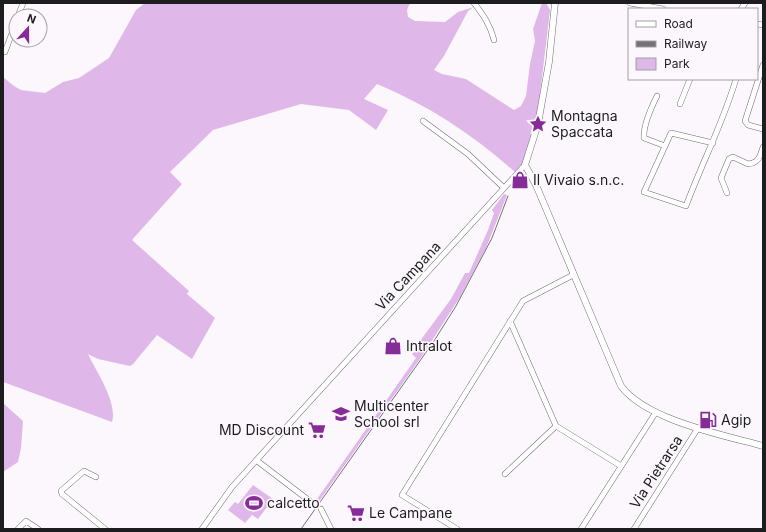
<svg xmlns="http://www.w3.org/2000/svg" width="766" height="532" font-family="Inter,sans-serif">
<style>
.green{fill:#dfb7e8}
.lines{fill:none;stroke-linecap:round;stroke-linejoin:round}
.minor-casing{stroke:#706c71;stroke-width:6}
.major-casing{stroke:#706c71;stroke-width:7}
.minor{stroke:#fff;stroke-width:5}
.major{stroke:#fff;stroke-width:6}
.rail{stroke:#757276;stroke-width:1}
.labels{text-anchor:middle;stroke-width:3;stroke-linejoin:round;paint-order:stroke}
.poi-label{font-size:14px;fill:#1d1c1e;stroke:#fcf7fd;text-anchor:start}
.street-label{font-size:14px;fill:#1d1c1e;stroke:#fcf7fd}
</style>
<rect width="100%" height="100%" fill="#fcf7fd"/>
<!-- green -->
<path class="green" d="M145 3H410L407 10 408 17 415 21 445 22 458 12 474 7 468 11 444 56 434 70 442 74 466 79 514 110 521 106 526 96 530 64 535 41 533 29 542 3H546L550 10 538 111 526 160 516 173C475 136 428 105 377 84L364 99 388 110 376 130 349 110 301 104 213 130 170 172 182 184 132 240 189 291 187 294 215 318 192 359 157 335 133 364 130 366 98 359 88 354C96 371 118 403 112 422L3 382V77L14 86 21 90 45 93 63 82 79 78 109 58 136 10Z
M504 194 507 195 486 248 460 297 422 356 317 504 315 502 416 358 412 354 420 347V341L451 299 465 273H469L488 230 494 213 492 210Z
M3 403 23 421 21 448 18 462 3 472Z
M253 485 273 499 258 519 252 515 245 523 228 510 235 502 238 504Z"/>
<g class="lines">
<!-- minor casing -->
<g class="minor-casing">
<path id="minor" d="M474 3C483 15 490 24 494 40
M630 3 663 9
M741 9 745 3
M18 16 23 3
M757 24 763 25
M5 52 16 22
M763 65 745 121 748 125 763 129
M657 96C651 108 643 125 644 138L665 146
M680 104 690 79
M423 121 468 154 504 188
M713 143 671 133 644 192 686 206C702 163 723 123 736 79
M727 193 721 178 729 159 733 157 748 164C759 163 760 156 763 147
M510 321 556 426
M256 460 315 505
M505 474 556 426 621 466
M96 477 84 471 61 491 62 494 105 529
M321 509 331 529
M18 529 26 521 38 529
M202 529 232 487 525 165
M457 529 402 495 523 301 573 275
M581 529 656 412
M634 529 698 428"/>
</g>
<!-- major casing -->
<g class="major-casing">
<path id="major" d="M555 3 549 62 538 124 525 165 536 185 621 386C646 420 723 435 763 446"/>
</g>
<!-- minor -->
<use href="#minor" class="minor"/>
<!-- major -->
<use href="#major" class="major"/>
<!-- rail -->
<path class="rail" d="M301 529 434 341 456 306 492 238 508 196"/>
</g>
<!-- icons -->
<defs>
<g id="sight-bare" transform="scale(1.38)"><path d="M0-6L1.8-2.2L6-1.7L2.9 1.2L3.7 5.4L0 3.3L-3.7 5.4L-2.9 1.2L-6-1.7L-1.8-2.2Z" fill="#862c98" stroke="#fcf7fd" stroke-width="2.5" paint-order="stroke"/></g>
<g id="shop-bare" transform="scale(1.38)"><path d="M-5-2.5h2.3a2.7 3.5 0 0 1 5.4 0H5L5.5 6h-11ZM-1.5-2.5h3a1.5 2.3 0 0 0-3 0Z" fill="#862c98" stroke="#fcf7fd" stroke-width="2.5" paint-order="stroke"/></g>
<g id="school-bare" transform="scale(1.38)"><path d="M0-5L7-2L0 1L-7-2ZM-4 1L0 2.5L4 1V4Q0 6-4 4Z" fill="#862c98" stroke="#fcf7fd" stroke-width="2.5" paint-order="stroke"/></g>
<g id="fuel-bare" transform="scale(1.38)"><path d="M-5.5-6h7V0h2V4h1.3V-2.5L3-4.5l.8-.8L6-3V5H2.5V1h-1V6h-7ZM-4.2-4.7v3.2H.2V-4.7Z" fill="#862c98" stroke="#fcf7fd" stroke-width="2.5" paint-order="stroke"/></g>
<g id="supermarket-bare" transform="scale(1.38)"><path d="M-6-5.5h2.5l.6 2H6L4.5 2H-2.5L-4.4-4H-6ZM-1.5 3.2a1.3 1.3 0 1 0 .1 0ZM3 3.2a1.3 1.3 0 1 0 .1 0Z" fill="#862c98" stroke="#fcf7fd" stroke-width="2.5" paint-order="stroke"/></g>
<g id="stadium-bare" transform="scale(1.38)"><path d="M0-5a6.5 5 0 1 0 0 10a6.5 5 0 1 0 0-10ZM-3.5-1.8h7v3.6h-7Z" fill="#862c98" stroke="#fcf7fd" stroke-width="2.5" paint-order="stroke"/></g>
</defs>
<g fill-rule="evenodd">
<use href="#sight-bare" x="538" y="124"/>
<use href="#shop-bare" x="520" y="180"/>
<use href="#shop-bare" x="393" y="346"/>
<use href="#school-bare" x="341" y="414"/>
<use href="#fuel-bare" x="708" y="420"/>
<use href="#supermarket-bare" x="317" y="430"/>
<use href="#stadium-bare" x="254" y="503"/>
<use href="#supermarket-bare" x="356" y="513"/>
</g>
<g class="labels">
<!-- poi labels -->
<g class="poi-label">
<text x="551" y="121">Montagna<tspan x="551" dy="16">Spaccata</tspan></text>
<text x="533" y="185">Il Vivaio s.n.c.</text>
<text x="406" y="351">Intralot</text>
<text x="354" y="411">Multicenter<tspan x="354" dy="16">School srl</tspan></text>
<text x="721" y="425">Agip</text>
<text x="304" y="435" text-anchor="end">MD Discount</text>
<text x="267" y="508">calcetto</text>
<text x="369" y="518">Le Campane</text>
</g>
<!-- street labels -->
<g class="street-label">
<text transform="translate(408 276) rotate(-47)" y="5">Via Campana</text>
<text transform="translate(656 472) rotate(-57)" y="5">Via Pietrarsa</text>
</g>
</g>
<!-- border -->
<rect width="766" height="532" fill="none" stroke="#1d1c1e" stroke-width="8"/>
<!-- legend -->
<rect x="628" y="8" width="130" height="72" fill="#fcf7fd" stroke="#a39fa4"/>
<rect x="636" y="21" width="20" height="6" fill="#ffffff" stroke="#a39fa4"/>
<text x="664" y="28" font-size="12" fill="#1d1c1e">Road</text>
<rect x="636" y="41" width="20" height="6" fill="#757276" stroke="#a39fa4"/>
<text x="664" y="48" font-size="12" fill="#1d1c1e">Railway</text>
<rect x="636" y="58" width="20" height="12" fill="#dfb7e8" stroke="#a39fa4"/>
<text x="664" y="68" font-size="12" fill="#1d1c1e">Park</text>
<!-- north arrow -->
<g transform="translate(28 28) rotate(21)"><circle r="19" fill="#fcf7fd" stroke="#a39fa4"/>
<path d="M0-3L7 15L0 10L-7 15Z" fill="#862c98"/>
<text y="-6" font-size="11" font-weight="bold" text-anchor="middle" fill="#1d1c1e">N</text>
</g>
</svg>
